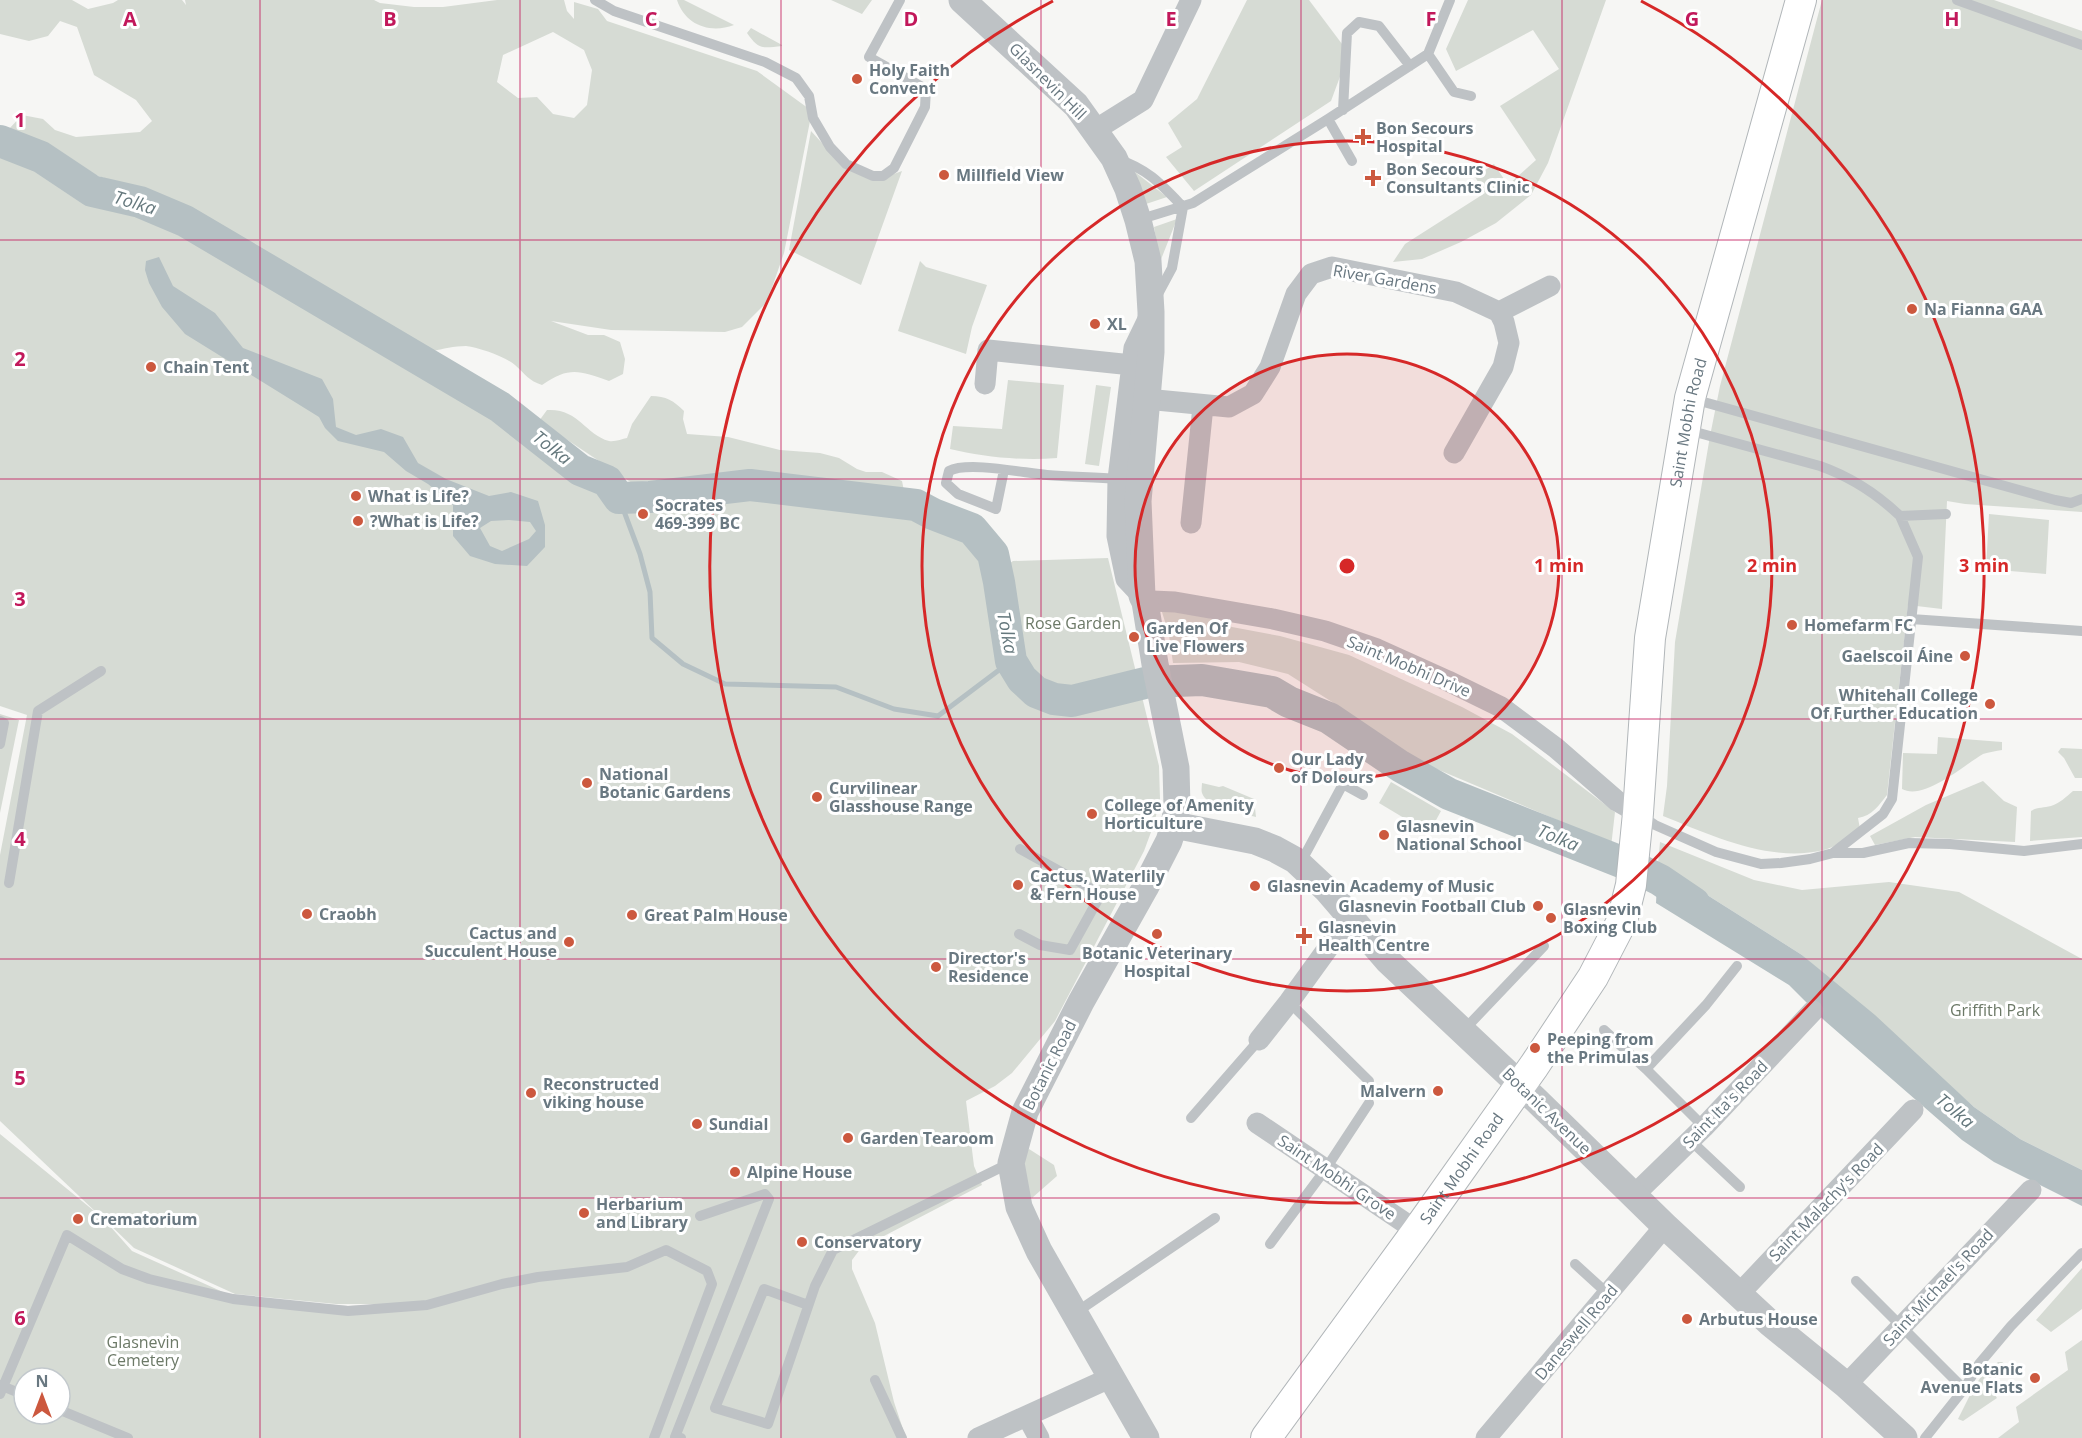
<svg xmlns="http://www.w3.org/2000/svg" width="2082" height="1438" font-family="'Open Sans',sans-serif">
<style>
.green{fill:#d6dbd4;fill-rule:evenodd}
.water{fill:#b5c0c3;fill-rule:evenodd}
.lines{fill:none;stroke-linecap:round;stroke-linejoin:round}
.stream{stroke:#b5c0c3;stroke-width:5}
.river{stroke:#b5c0c3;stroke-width:32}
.secondary-casing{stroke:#b1b6b9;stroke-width:32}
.service{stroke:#bec2c5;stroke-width:10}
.minor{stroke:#bec2c5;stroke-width:21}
.tertiary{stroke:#bec2c5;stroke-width:27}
.secondary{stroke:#fff;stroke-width:30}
.grid{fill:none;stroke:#c2185b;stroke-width:1.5;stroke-opacity:0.55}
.ring{fill:none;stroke:#d62828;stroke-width:3}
.poi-dot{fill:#cc583e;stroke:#fff;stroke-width:2}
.labels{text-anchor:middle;stroke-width:6;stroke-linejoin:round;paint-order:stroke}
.poi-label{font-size:16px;font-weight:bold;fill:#697881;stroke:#fff;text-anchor:start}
.street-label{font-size:16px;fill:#697881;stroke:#fff}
.park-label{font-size:16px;fill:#6c7967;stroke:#fff}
.water-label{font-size:18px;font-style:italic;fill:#65787d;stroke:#fff}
.grid-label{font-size:20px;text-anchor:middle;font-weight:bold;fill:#c2185b;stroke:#fff;stroke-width:6;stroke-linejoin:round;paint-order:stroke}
.centre{fill:#d62828;stroke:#fff;stroke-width:3}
.ring-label{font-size:18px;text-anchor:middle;font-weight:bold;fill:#d62828;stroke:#fff;stroke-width:6;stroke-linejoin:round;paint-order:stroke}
</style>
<rect width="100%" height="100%" fill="#f6f6f4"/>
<!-- green -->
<path class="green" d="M0 0H72L88 9 113 3 118 0H182L186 5 185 0H374L380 3 414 7H443L497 0H564L567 11 574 19V2L598 9 607 21 757 71 812 111 784 253 767 302 742 327 725 332 611 330 551 321 588 335H604L620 342 625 359 623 374 609 381C579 371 570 366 542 385 529 381 525 374 515 365 504 356 480 348 466 346 454 346 443 349 432 351L219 228 153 194 77 169 37 141 9 129 22 115 43 119 55 130 76 137 140 132 152 121 136 100 94 75 77 27 60 21 48 36 29 41 0 34ZM553 32 584 50 592 70 587 105 574 118 553 114 537 97 518 98 497 82 503 55Z
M677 0H684L734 25C710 34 685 25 677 0Z
M831 0H872L862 14Z
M1247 0H1309L1342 44 1341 74 1331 101 1194 191 1166 157 1182 147 1168 123 1197 99Z
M1468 0H1606L1548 163 1531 195 1496 223 1461 242 1422 259 1393 262 1405 244 1485 193 1475 177 1494 164 1508 185 1536 160 1500 106 1559 69 1533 30 1456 71 1446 49Z
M1822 0H1994L2082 31V512L1965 504 1947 501 1942 609 1908 605 1887 795C1879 805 1872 816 1858 818L1860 829C1850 836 1836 847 1824 850 1770 863 1713 836 1663 816L1667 786 1675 642 1710 436 1720 386Z
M751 28 782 45V46C762 48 759 50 747 33Z
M811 131 834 156 880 179 902 171 861 285 789 250Z
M0 149 17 153 91 205 148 215 179 232 229 244 266 282 298 305 491 415 611 504 750 494 919 518 954 528 993 574 1013 561 1108 558 1159 766 1160 799 1154 824 1144 851 1055 1021 1012 1073 995 1086 966 1101 974 1166 982 1185 861 1248 852 1260V1269L875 1323 894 1402 906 1438H0V1134L99 1215 0 1121V855L27 715 0 706ZM102 1217 134 1248 235 1294 336 1304H393L348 1306 234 1297 132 1251ZM24 1378H60V1414H24Z
M1135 172 1167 197 1143 205Z
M1177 219 1160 262 1154 227Z
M920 261 926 267 987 285 972 327 966 354 898 331Z
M1008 380 1064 385 1057 458C1023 461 983 457 950 449L953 426 1002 429Z
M1096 385 1111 387 1099 466 1085 464Z
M651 396C666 396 674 401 684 411L683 419 687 434 728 437 780 450 820 453 839 458 857 469 866 472H882L902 481 905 496 870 489 750 472 632 483 539 421 547 410C578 408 585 434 609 441 615 442 622 439 627 438L632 424Z
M1989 514 2049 520 2046 574 1986 569Z
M1172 607 1189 610 1232 627 1280 636 1349 655 1462 707 1512 734 1615 812 1611 847 1555 819 1406 756 1340 707 1288 674 1239 662 1173 663 1169 635 1162 612Z
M0 714 19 720 0 813Z
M1938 737 2002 742V750C1996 751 1989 752 1983 754 1964 765 1924 801 1902 789L1903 753 1937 754Z
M2061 748 2082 749V778H2075L2064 758 2058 752Z
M1983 781 2004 801 2017 807 2015 842 1915 837 1875 845 1870 836 1926 805Z
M1391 782 1441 811 1429 833 1379 803Z
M1202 783 1219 787 1223 786 1254 799 1256 817C1242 813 1206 807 1202 793 1201 790 1202 786 1202 783Z
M2073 791H2082V837L2030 841 2031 811C2037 807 2044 808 2051 806 2060 803 2066 797 2073 791Z
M1660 842 1754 880 1802 890 1889 882 1959 892 2082 959V1170L2020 1139 1974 1107 1802 955 1658 864Z
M1029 1149 1054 1165 1057 1176 1032 1198 1023 1190 1020 1158Z
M2082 1268V1309L2051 1332 2036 1320Z
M2082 1340V1438H1998L2019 1422 2016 1407 2068 1370 2065 1352Z
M1998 1362H2002L2008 1367 1988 1385 1997 1398 1963 1421 1958 1419 1974 1387 1981 1377Z"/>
<!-- water -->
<path class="water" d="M159 257 173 286 215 313 243 348 322 379 333 399 336 427 356 435 381 429 403 437 418 463 446 479 489 496 511 492 538 501 545 525V547L527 566 495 564 470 556 453 536V505L428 484 406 471 384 452 338 441 325 428 319 417 185 334 162 307 149 283 145 270 146 261ZM509 520 530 522 536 531 529 539 502 551 490 546 480 528 491 521Z
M1658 864 1802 955 1875 1015 1974 1107 2020 1139 2082 1170V1206L1994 1162 1962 1140 1825 1021 1789 985 1656 903Z"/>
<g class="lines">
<!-- stream -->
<path class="stream" d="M619 498 640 554 650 592 652 638 683 664 725 684 836 687 894 709 938 716 1011 661"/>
<!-- river -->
<path class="river" d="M0 141 41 157 92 191 140 202 185 221 500 407 580 470 607 481 619 498 650 497 750 485 916 505 933 514 972 529 993 554 999 582 1011 661 1022 679 1036 692 1054 699 1072 701 1149 682 1202 680 1272 692 1289 702 1329 718 1400 766 1449 794 1634 867 1660 880 1694 903"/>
<!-- secondary casing -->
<g class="secondary-casing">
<g id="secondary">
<path id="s1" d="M1266 1438 1417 1231 1534 1066 1593 977 1622 921 1631 885 1638 813 1650 638 1690 398 1801 0"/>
</g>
</g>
<!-- service -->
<path class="service" d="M595 0 614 11 765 62 796 78 809 96 813 118 830 147 846 164 873 176H883L894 168 925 107 926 89 869 57 900 0
M1957 0 2082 45
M1428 54 1454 92 1471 96
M1343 110 1347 33 1359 22 1379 26 1410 66
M1328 119 1352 161
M1117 159C1148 169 1161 184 1183 207L1172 268 1157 296
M1138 220 1193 203 1328 119 1428 54 1450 0
M1693 399 2055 500 2071 503 2082 499
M1688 430 1820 466C1851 477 1876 493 1900 516L1946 514
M1004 470 996 509 958 494 946 483 949 471C968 461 1024 473 1047 475 1071 477 1095 477 1118 479
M1911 619 2082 631
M0 721 4 723 0 744
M1640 815 1655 825 1716 852 1761 864 1781 863 1810 859 1833 853 1883 814 1892 799 1918 557 1900 516
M1833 853H1863L1909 843 1950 844 2024 851 2082 844
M1300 864 1343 784 1363 795
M9 883 38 711 101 671
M1019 934 1040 945 1070 950 1101 894 1020 849
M1289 1002 1369 1081
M1604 1030 1646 1069 1704 1127
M1462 1032 1544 946
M1646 1069 1706 1005 1737 966
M1191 1118 1259 1040
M1690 1140 1740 1187
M1270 1244 1325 1170 1369 1103
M1575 1264 1608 1294
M1856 1281 1964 1389
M808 1305 764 1289 715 1408 768 1424 815 1286 833 1250 1010 1163
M1084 1307 1215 1218
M875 1380 902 1438
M0 1385 24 1395
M0 1394 67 1235 122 1269 149 1279 233 1299 348 1311 427 1305 502 1284 538 1277 627 1267 666 1250 707 1271 712 1284 654 1438
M60 1410 128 1438
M681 1438 675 1437 769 1199 765 1194 700 1216
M1925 1438 1964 1389 1979 1364 2011 1326 2082 1253"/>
<!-- minor -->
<path class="minor" d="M1095 130 1143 100 1191 0
M1499 312 1550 286
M985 384 988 350 1132 365
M1146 399 1229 407 1253 394 1270 367 1296 294 1311 274 1332 267 1456 292 1499 312 1504 322 1509 343 1503 367 1454 453
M1191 523 1203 406
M1142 596 1126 579 1117 536 1118 479 1134 348 1150 315
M1145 602 1152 601 1175 602 1273 619 1325 631 1377 649 1448 681 1501 707 1556 748 1617 801 1638 813
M1259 1040 1289 1002 1349 919
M1257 1123 1417 1231
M1634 1195 1704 1127 1813 1011
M1739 1294 1913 1110
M1846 1385 2031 1190
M1027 1416 1039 1438
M978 1438 1112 1377
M1486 1438 1665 1226"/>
<!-- tertiary -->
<path class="tertiary" d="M962 0 1076 105 1114 158 1128 189 1138 220 1148 261 1151 312V352L1138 501 1142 596 1145 602 1155 664 1176 768 1177 807 1174 825 1169 841 1145 888 1081 1002 1025 1112 1011 1163 1019 1207 1039 1251 1146 1438
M1174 825 1255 841 1275 849 1295 860 1327 890 1388 961 1536 1100 1665 1226 1771 1324 1846 1385 1904 1438"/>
<!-- secondary -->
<use href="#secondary" class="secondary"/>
</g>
<!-- grid -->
<path class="grid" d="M260 0V1438M520 0V1438M781 0V1438M1041 0V1438M1301 0V1438M1562 0V1438M1822 0V1438M0 240H2082M0 479H2082M0 719H2082M0 959H2082M0 1198H2082"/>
<!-- distance rings -->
<circle cx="1347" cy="566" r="212" fill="#d62828" fill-opacity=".12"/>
<g class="ring">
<circle cx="1347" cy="566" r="212"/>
<circle cx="1347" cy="566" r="425"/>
<path d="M1641 1A637 637 0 1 1 1053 1"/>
</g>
<!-- markers -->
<g class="poi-dot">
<circle cx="857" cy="79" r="6"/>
<path d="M1360 128h6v6h6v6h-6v6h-6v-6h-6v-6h6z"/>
<circle cx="944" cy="175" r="6"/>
<path d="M1370 169h6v6h6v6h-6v6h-6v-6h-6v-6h6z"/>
<circle cx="1912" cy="309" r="6"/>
<circle cx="1095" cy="324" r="6"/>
<circle cx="151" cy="367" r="6"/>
<circle cx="356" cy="496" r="6"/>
<circle cx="643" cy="514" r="6"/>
<circle cx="358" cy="521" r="6"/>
<circle cx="1792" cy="625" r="6"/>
<circle cx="1134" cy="637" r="6"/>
<circle cx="1965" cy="656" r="6"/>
<circle cx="1990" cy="704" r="6"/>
<circle cx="1279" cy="768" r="6"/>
<circle cx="587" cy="783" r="6"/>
<circle cx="817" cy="797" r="6"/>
<circle cx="1092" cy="814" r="6"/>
<circle cx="1384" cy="835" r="6"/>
<circle cx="1018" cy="885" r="6"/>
<circle cx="1255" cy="886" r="6"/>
<circle cx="1538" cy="906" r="6"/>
<circle cx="307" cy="914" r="6"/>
<circle cx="632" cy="915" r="6"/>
<circle cx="1551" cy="918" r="6"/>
<circle cx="1157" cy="934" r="6"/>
<path d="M1301 927h6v6h6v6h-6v6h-6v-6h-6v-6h6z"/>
<circle cx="569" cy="942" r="6"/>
<circle cx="936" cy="967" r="6"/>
<circle cx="1535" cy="1048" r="6"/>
<circle cx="1438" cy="1091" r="6"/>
<circle cx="531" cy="1093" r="6"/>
<circle cx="697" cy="1124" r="6"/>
<circle cx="848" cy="1138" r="6"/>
<circle cx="735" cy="1172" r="6"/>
<circle cx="584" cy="1213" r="6"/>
<circle cx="78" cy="1219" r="6"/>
<circle cx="802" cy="1242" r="6"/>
<circle cx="1687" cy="1319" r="6"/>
<circle cx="2035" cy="1378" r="6"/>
</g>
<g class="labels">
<!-- poi labels -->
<g class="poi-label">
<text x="869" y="76">Holy Faith<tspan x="869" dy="18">Convent</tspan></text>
<text x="1376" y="134">Bon Secours<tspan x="1376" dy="18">Hospital</tspan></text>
<text x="1386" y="175">Bon Secours<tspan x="1386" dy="18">Consultants Clinic</tspan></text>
<text x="956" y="181">Millfield View</text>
<text x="1924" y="315">Na Fianna GAA</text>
<text x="1107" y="330">XL</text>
<text x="163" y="373">Chain Tent</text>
<text x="368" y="502">What is Life?</text>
<text x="655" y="511">Socrates<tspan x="655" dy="18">469-399 BC</tspan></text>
<text x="370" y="527">?What is Life?</text>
<text x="1804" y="631">Homefarm FC</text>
<text x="1146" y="634">Garden Of<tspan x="1146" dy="18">Live Flowers</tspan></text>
<text x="1953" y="662" text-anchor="end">Gaelscoil Áine</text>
<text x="1978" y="701" text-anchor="end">Whitehall College<tspan x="1978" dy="18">Of Further Education</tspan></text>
<text x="1291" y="765">Our Lady<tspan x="1291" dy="18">of Dolours</tspan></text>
<text x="599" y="780">National<tspan x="599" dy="18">Botanic Gardens</tspan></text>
<text x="829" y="794">Curvilinear<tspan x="829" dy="18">Glasshouse Range</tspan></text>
<text x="1104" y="811">College of Amenity<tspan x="1104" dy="18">Horticulture</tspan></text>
<text x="1396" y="832">Glasnevin<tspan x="1396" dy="18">National School</tspan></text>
<text x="1030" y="882">Cactus, Waterlily<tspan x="1030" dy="18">&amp; Fern House</tspan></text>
<text x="1267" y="892">Glasnevin Academy of Music</text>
<text x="1526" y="912" text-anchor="end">Glasnevin Football Club</text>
<text x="1563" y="915">Glasnevin<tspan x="1563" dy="18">Boxing Club</tspan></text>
<text x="319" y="920">Craobh</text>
<text x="644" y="921">Great Palm House</text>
<text x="1318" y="933">Glasnevin<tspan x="1318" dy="18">Health Centre</tspan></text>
<text x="557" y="939" text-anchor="end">Cactus and<tspan x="557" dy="18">Succulent House</tspan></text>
<text x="1157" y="959" text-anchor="middle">Botanic Veterinary<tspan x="1157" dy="18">Hospital</tspan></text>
<text x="948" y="964">Director's<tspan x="948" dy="18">Residence</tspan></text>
<text x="1547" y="1045">Peeping from<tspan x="1547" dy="18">the Primulas</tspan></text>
<text x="543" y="1090">Reconstructed<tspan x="543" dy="18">viking house</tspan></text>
<text x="1426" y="1097" text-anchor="end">Malvern</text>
<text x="709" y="1130">Sundial</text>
<text x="860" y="1144">Garden Tearoom</text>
<text x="747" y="1178">Alpine House</text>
<text x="596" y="1210">Herbarium<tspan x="596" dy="18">and Library</tspan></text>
<text x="90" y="1225">Crematorium</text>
<text x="814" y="1248">Conservatory</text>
<text x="1699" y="1325">Arbutus House</text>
<text x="2023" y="1375" text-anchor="end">Botanic<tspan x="2023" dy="18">Avenue Flats</tspan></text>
</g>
<!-- street labels -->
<g class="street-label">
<text transform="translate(1048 81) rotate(45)" y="6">Glasnevin Hill</text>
<text transform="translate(1385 279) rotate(10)" y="6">River Gardens</text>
<text dy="6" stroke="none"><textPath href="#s1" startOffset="1132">Saint Mobhi Road</textPath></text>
<text transform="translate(1409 666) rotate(23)" y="6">Saint Mobhi Drive</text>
<text transform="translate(1049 1065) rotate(-63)" y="6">Botanic Road</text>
<text transform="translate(1725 1104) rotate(-46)" y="6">Saint Ita's Road</text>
<text transform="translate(1547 1111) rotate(44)" y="6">Botanic Avenue</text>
<text dy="6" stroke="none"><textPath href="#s1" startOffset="333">Saint Mobhi Road</textPath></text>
<text transform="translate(1337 1177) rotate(34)" y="6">Saint Mobhi Grove</text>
<text transform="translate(1826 1202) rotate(-46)" y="6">Saint Malachy's Road</text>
<text transform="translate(1938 1287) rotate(-47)" y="6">Saint Michael's Road</text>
<text transform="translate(1576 1332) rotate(-50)" y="6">Daneswell Road</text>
</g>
<!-- park labels -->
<g class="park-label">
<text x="1073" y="629">Rose Garden</text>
<text x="1995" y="1016">Griffith Park</text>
<text x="143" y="1348">Glasnevin<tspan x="143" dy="18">Cemetery</tspan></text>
</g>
<!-- water labels -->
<g class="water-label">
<text transform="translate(135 203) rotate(17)" y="6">Tolka</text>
<text transform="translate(552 448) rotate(38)" y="6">Tolka</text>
<text transform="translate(1007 633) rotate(79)" y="6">Tolka</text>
<text transform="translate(1558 838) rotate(22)" y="6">Tolka</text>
<text transform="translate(1955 1111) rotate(40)" y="6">Tolka</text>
</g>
</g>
<g class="grid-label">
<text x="130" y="26">A</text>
<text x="390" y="26">B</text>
<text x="651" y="26">C</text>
<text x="911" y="26">D</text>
<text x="1171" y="26">E</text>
<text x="1431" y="26">F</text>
<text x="1692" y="26">G</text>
<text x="1952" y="26">H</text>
<text x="20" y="127">1</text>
<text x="20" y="366">2</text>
<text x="20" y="606">3</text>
<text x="20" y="846">4</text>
<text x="20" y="1085">5</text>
<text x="20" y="1325">6</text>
</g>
<circle cx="1347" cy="566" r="9" class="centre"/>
<g class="ring-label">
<text x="1559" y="572">1 min</text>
<text x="1772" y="572">2 min</text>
<text x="1984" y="572">3 min</text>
</g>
<!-- north arrow -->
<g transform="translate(42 1396)"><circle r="28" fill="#ffffff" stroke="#c3c9cd" stroke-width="1.5"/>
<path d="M0-4.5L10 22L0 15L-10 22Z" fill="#cc583e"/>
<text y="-9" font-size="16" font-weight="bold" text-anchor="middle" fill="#697881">N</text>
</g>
</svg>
